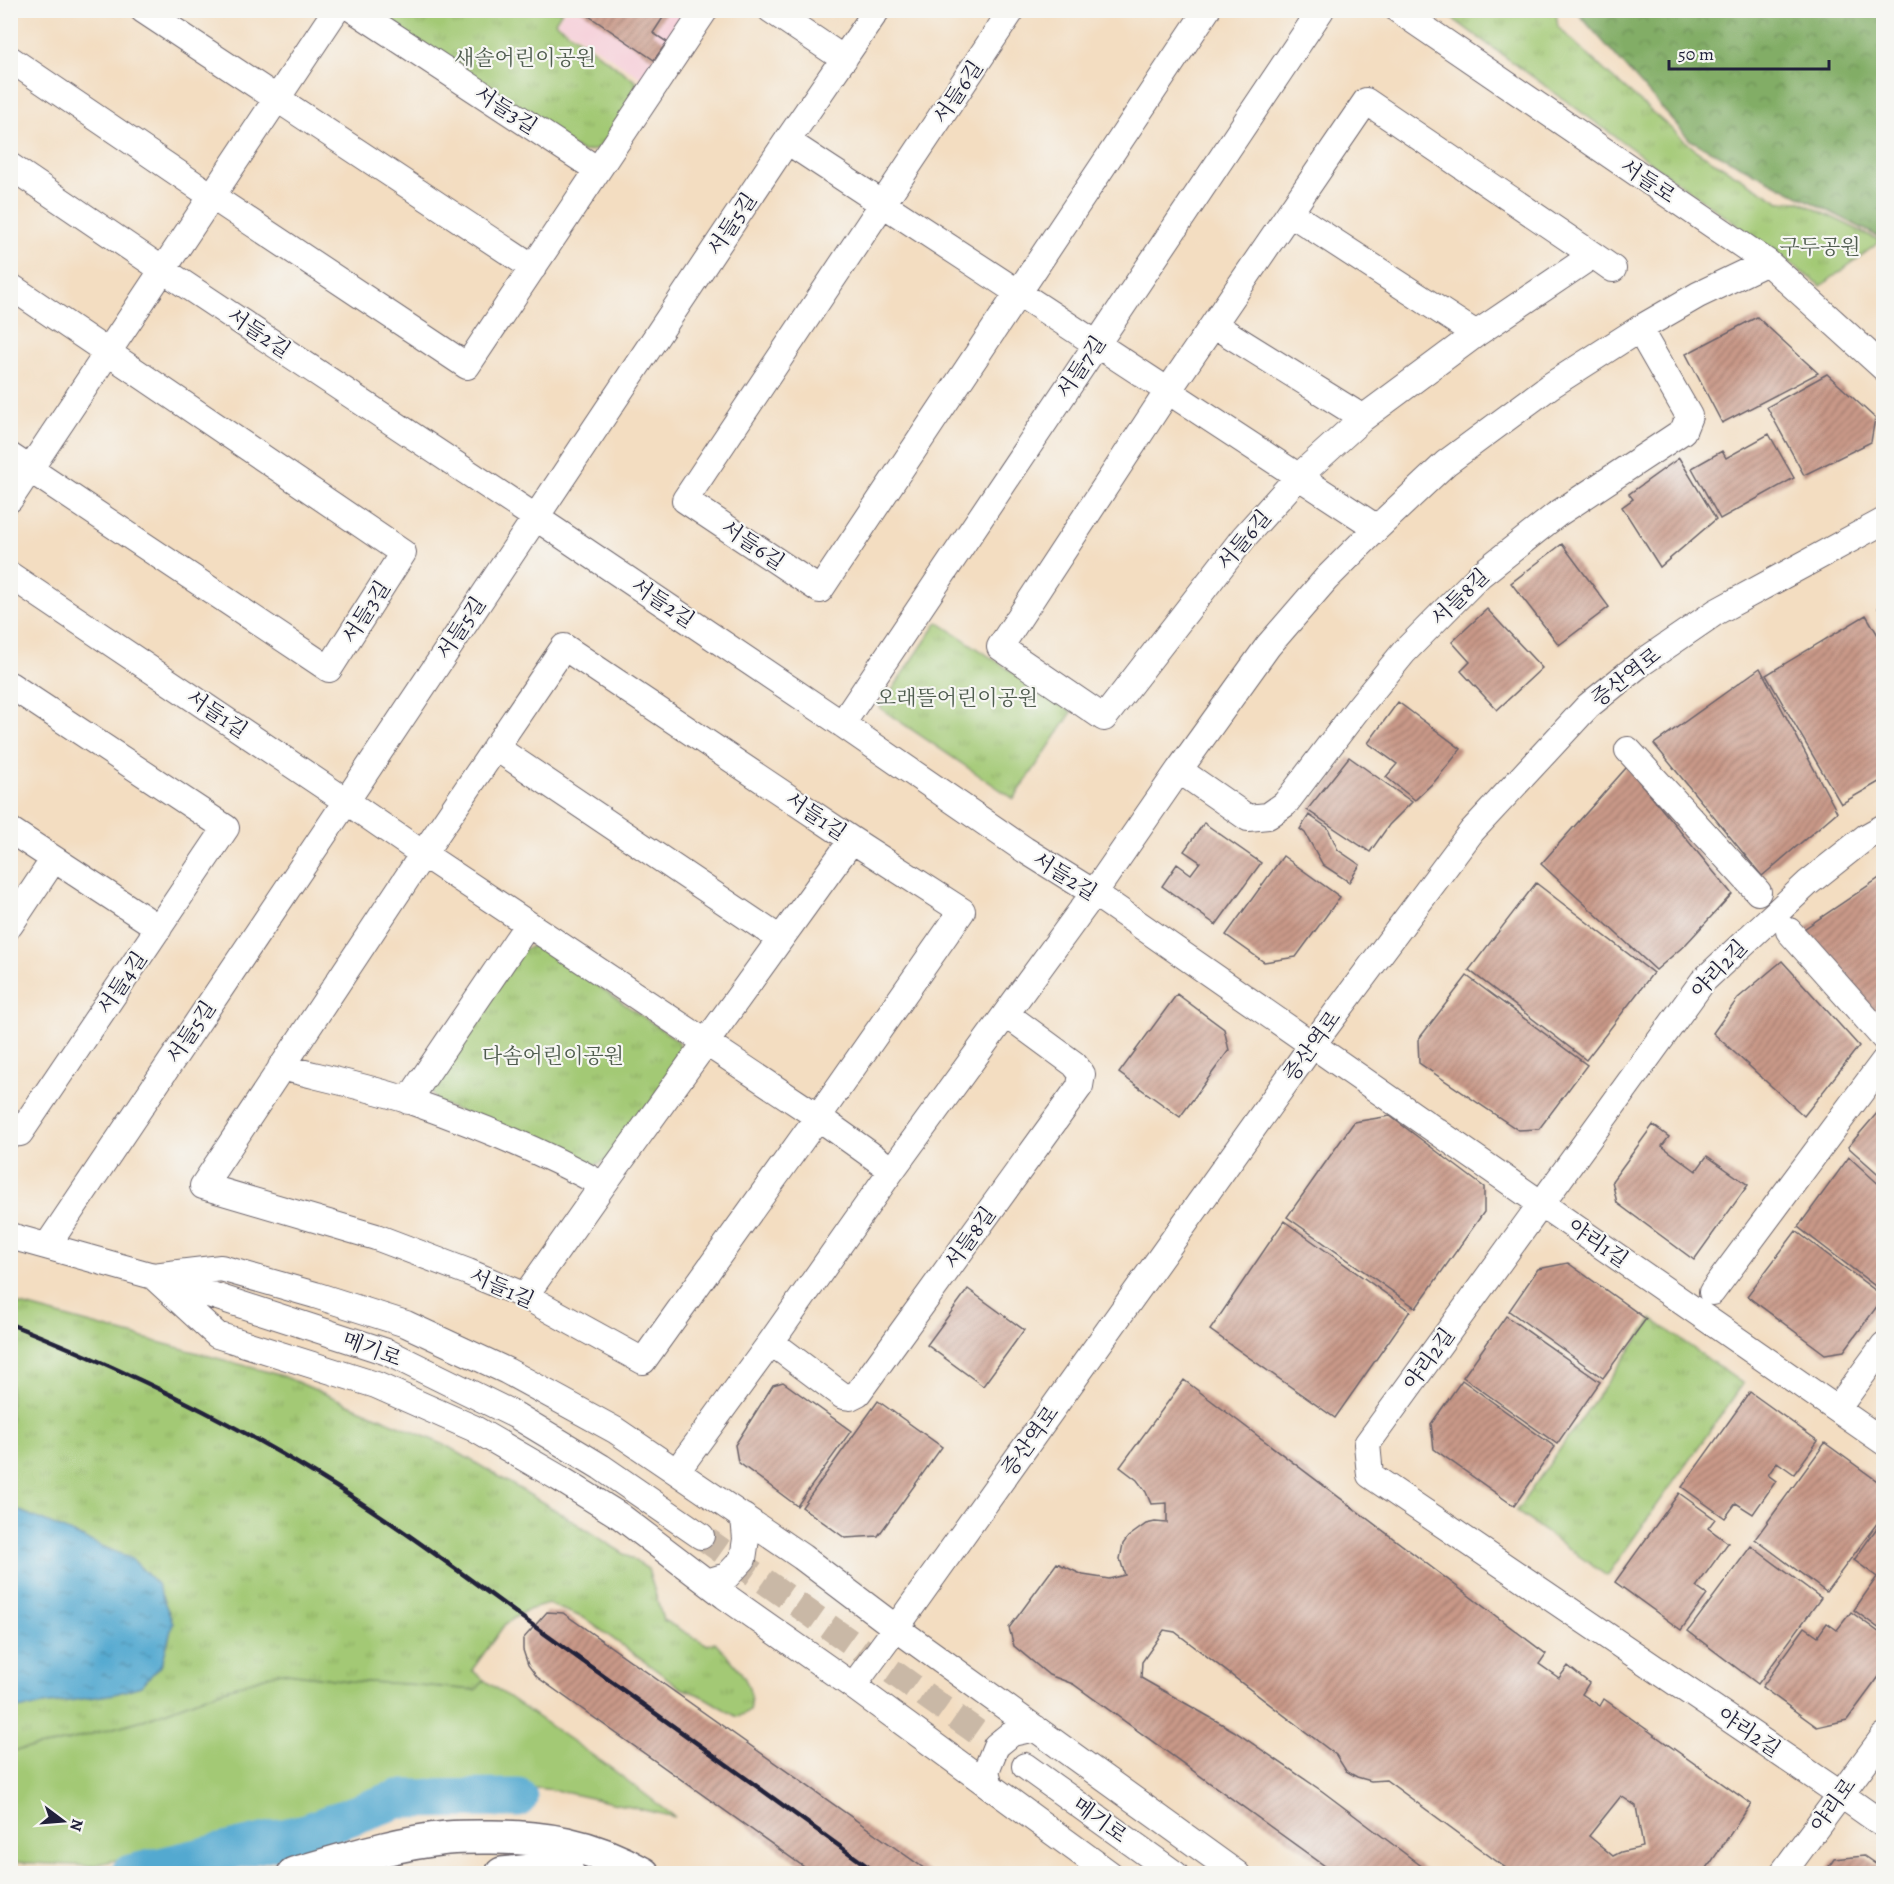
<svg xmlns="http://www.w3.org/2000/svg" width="1894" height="1884" font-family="Alegreya,'Noto Serif KR',serif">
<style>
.built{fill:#f6cfd9}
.grass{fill:#a3c974;stroke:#627658;stroke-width:1.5}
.forest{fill:url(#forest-crowns);stroke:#526850;stroke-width:1.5}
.park{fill:url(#park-tufts);stroke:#627658;stroke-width:1.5}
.water{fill:url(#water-ripples);stroke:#3a6686;stroke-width:1.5}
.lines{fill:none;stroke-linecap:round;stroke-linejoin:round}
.river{stroke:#53a9d0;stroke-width:39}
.building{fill:url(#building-hatch);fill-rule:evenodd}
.minor-tunnel{stroke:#c9b8a6;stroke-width:26;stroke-dasharray:26 13;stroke-linecap:butt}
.minor-casing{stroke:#6b636a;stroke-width:28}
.highway-casing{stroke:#6b636a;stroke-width:36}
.minor{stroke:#fff;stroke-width:26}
.highway{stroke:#fff;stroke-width:33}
.rail{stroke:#22223b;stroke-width:4.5}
.labels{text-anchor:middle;stroke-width:4.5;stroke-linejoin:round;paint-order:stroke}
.park-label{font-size:21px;fill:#4f5c4f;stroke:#f6f6f2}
.street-label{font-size:21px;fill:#22223b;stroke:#f6f6f2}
</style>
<defs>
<pattern id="forest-crowns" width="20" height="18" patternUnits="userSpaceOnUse" patternTransform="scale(1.5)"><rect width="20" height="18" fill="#82ad66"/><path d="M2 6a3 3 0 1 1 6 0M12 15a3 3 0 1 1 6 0" fill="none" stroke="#6a8c55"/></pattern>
<pattern id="park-tufts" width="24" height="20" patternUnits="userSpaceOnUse" patternTransform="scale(1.5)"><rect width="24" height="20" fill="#a3c974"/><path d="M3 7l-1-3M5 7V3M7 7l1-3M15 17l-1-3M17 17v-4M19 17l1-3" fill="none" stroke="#8cac65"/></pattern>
<pattern id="water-ripples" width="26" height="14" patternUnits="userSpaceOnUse" patternTransform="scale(1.5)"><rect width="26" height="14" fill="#53a9d0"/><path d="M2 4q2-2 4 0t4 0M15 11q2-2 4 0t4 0" fill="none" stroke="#4489aa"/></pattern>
<pattern id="building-hatch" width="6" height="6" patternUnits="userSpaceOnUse" patternTransform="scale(1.5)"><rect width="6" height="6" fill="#c99988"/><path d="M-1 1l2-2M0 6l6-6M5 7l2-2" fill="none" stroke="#a37c70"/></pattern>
</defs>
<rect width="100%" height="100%" fill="#f6f6f2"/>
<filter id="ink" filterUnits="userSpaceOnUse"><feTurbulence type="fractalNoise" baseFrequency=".0167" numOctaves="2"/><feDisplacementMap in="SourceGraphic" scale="12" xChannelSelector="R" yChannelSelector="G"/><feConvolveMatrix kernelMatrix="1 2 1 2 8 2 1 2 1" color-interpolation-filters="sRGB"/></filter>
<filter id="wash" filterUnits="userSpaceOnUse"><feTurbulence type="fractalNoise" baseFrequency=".008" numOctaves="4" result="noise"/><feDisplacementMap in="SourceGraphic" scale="24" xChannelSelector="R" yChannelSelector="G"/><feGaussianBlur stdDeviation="1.35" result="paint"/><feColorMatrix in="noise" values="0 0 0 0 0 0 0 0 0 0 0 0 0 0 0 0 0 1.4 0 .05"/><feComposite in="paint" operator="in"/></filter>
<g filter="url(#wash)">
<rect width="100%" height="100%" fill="#f3ddc1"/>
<!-- built -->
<path class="built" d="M564 11H693L646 81 557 22Z"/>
<!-- grass -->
<path class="grass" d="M280 1672 350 1681 408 1684 475 1690 484 1680 608 1766 675 1817 555 1790 498 1784 386 1789 333 1810 277 1827 203 1840 90 1866 11 1862 10 1751 55 1744 146 1719 217 1692Z"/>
<!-- forest -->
<path class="forest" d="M1576 11H1883V239L1690 140Z"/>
<!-- park -->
<path class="park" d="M370 11H562L555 22 642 86 602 146 594 150 582 152Z
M1442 11H1556L1558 27 1606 72 1698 152 1780 202 1799 201 1881 241 1821 286Z
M938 622 1072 712 1014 799 880 708Z
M538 945 677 1040 683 1057 611 1159 592 1166 437 1102 429 1086 524 949Z
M10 1302 283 1376 447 1446 552 1508 648 1569 663 1620 708 1645 715 1642C732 1661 757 1683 750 1711L737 1717 702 1696 681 1688 584 1618 548 1604 525 1611 505 1624 472 1670 484 1680 476 1690 408 1684 350 1681 280 1672 217 1692 146 1719 55 1744 11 1751Z
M1652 1319 1743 1384 1607 1576 1516 1511Z"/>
<!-- water -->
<path class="water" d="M11 1507 132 1559 157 1584 173 1623 162 1664 141 1686 115 1694 11 1710Z"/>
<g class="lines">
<!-- river -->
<path class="river" d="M130 1874 305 1833 398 1799 518 1798"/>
</g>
<g id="blocks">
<!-- building -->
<path class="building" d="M580 10H668L653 33 667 42 654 60Z
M1757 317 1818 373 1722 423 1686 354Z
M1827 374 1875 418 1871 442 1804 475 1767 407Z
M1769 434 1794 478 1720 519 1692 468 1722 451 1726 458Z
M1679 458 1716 519 1660 567 1622 507 1633 499 1629 494Z
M1562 544 1609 607 1559 645 1511 583Z
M1884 605V620L1878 608Z
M1487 609 1542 668 1497 710 1461 671 1470 662 1452 642Z
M1866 615 1884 645V779L1841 804 1766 675Z
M1760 668 1837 812 1762 876 1654 744Z
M1398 702 1461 749 1435 781 1415 800 1386 777 1397 764 1368 743Z
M1349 757 1412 802 1389 825 1370 852 1307 810Z
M1627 767 1732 894 1686 944 1656 970 1541 864Z
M1309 815 1328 828 1338 850 1360 865 1349 882 1323 865 1305 833 1300 829Z
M1204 823 1261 863 1216 925 1162 886 1177 864 1191 874 1200 862 1184 851Z
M1283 856 1340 897 1296 957 1264 962 1226 935Z
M1884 875V1023L1804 929Z
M1536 883 1653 973 1586 1060 1469 970Z
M1782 961 1859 1046 1804 1116 1713 1033 1738 998Z
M1467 976 1587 1065 1539 1129 1518 1130 1419 1063 1418 1040Z
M1177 994 1224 1029 1229 1050 1180 1117 1119 1073Z
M1884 1105V1179L1848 1147Z
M1390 1116 1484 1187V1212L1416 1308 1287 1217 1354 1122Z
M1653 1125 1669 1137 1662 1146 1696 1171 1707 1156 1748 1185 1694 1260 1617 1203 1612 1181Z
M1849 1157 1884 1189 1883 1292 1798 1227Z
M1284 1221 1410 1311 1335 1418 1210 1330Z
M1796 1231 1884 1297 1844 1351 1825 1354 1747 1296Z
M1568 1263 1646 1319 1603 1378 1509 1311 1538 1269Z
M968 1289 1024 1330 983 1386 927 1345Z
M1506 1316 1600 1382 1557 1444 1463 1377Z
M1184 1380 1546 1654 1539 1664 1559 1678 1568 1666 1589 1683 1582 1694 1600 1706 1604 1699 1751 1804 1703 1874H1514L1386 1780 1371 1781 1357 1777 1346 1771 1336 1755 1175 1632 1164 1630 1142 1662 1141 1678 1234 1731 1322 1791 1432 1874H1326L1329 1869 1073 1684 1049 1675 1014 1646 1009 1628 1057 1563 1083 1575 1109 1579 1125 1575 1120 1559 1123 1544 1128 1537 1146 1524 1155 1522 1167 1523V1503L1151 1504 1146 1492 1137 1480 1120 1467ZM1621 1796 1636 1806 1643 1847 1621 1852 1613 1856 1589 1836Z
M1462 1380 1555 1447 1514 1506 1434 1449 1431 1424Z
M783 1382 851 1431 797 1506 738 1462 735 1445 773 1385Z
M1750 1392 1818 1441 1794 1474 1777 1462 1768 1475 1776 1481 1753 1514 1736 1503 1725 1518 1682 1487Z
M878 1401 942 1447 878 1536 845 1538 802 1507Z
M1825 1443 1884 1486V1514L1826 1592 1755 1539Z
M1679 1493 1715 1519 1708 1528 1728 1543 1696 1587 1707 1595 1681 1630 1615 1582Z
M1884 1518V1632L1854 1610 1877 1577 1854 1560Z
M1751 1546 1821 1598 1758 1684 1688 1631Z
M547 1612 563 1613 932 1874H814L537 1677 528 1665 523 1650V1639Z
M1851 1612 1884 1636V1670L1847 1720 1817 1727 1762 1687 1805 1627 1818 1636 1827 1623 1837 1630Z
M1864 1856 1884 1870V1874H1824L1834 1859Z"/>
</g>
</g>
<g filter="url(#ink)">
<use href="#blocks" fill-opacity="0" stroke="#6b636a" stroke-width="1.5"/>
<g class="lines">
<!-- minor-tunnel -->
<path class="minor-tunnel" d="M701 1536 1025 1766"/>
<!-- minor casing -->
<g class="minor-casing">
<path id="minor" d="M143 10 533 268
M354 10 598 170
M771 10 844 59
M1012 10 685 500 820 590 1207 10
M1398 10 1767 262 1884 368
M10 59 213 197 467 366 705 10
M787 141 1377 528
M10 166 163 270 535 517 842 724 1025 850 1094 893 1884 1442
M1290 213 1476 334
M1593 255 1476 334 1363 418 1298 477 1244 537 1104 718 1000 647 1168 391 1366 101 1593 255 1613 269
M10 286 403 553 329 669 10 456
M1214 325 1363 418
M10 499 336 10
M10 575 346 801 423 854 818 1117 892 1170
M564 647 852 840 962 911 818 1117 643 1361 525 1296 468 1272 376 1237 203 1186 423 854Z
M10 685 226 828 20 1133 10 1134
M842 724 1321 10
M495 747 780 939
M1628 750 1758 892
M1179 770 1268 646 1326 579 1377 528 1446 463 1550 386 1639 329 1698 295 1767 262
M1884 827 1866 837 1808 883 1703 981 1367 1444 1370 1475 1840 1794 1884 1825
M10 830 159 928
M10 925 54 859
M1789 931 1884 1038
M281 1067C324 1078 368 1087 410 1101 478 1125 540 1150 603 1185
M408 1101 528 924
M10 1236 153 1276 387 1352 515 1415 601 1467 701 1536
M47 1246 329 827 787 141 877 10
M153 1276 221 1268 315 1295 406 1324 507 1371 615 1430 802 1557 896 1628 1237 1874
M153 1276 217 1335 376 1385 473 1428 559 1478 620 1516 725 1596 853 1686 1110 1874
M1712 1292 1884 1061
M525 1296 603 1185 852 840
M771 1342 843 1396 850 1397 858 1393 1080 1086 1082 1074 1074 1064 1006 1014
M1837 1409 1884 1345
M677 1471 771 1342 892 1170 1094 893 1179 770 1248 818 1268 816 1285 804 1359 707 1404 652 1480 575 1556 515 1683 431 1689 416 1639 329
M707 1582 727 1576 743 1559 746 1539 744 1517
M853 1686 896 1628 1313 1044 1472 831 1588 706 1640 664 1716 612 1884 521
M1025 1766 1175 1874
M990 1786 986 1771 996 1746 1012 1733 1035 1728
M1782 1874 1884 1736"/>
</g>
<!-- highway casing -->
<g class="highway-casing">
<path id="highway" d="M294 1874C344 1860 395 1843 447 1838 459 1837 471 1837 483 1837 543 1836 591 1844 643 1874
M502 1874 542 1870 568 1874"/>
</g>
<!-- minor -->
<use href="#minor" class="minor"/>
<!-- highway -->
<use href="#highway" class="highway"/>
<!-- rail -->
<path class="rail" d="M10 1324C116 1366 220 1415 317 1475 393 1521 465 1576 538 1629 651 1710 765 1792 878 1874"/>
</g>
</g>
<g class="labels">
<!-- park labels -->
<g class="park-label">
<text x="525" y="65">새솔어린이공원</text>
<text x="1820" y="254">구두공원</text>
<text x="957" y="705">오래뜰어린이공원</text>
<text x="553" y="1063">다솜어린이공원</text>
</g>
<!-- street labels -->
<g class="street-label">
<text transform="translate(958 92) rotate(-56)" y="7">서들6길</text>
<text transform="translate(506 110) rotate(33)" y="7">서들3길</text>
<text transform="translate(1648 181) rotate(34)" y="7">서들로</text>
<text transform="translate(732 224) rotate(-56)" y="7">서들5길</text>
<text transform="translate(259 333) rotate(34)" y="7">서들2길</text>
<text transform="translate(1081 367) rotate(-56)" y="7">서들7길</text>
<text transform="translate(1244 540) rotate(-50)" y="7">서들6길</text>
<text transform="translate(753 545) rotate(34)" y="7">서들6길</text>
<text transform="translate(1460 597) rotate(-44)" y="7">서들8길</text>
<text transform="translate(663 603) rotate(34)" y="7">서들2길</text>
<text transform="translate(366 612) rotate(-57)" y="7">서들3길</text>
<text transform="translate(461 628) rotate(-56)" y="7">서들5길</text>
<text transform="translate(1626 677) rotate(-38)" y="7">증산역로</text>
<text transform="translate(217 714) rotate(34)" y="7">서들1길</text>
<text transform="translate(816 816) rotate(34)" y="7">서들1길</text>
<text transform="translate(1065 876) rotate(32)" y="7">서들2길</text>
<text transform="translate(1719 969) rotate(-47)" y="7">야리2길</text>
<text transform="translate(122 983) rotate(-56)" y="7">서들4길</text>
<text transform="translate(191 1032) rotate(-56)" y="7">서들5길</text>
<text transform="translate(1312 1046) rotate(-54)" y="7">증산역로</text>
<text transform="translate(970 1238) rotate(-54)" y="7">서들8길</text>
<text transform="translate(1598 1243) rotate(35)" y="7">야리1길</text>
<text transform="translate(502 1288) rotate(24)" y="7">서들1길</text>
<text transform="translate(372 1349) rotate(21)" y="7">메기로</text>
<text transform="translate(1429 1359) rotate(-54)" y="7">야리2길</text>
<text transform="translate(1030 1441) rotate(-54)" y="7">증산역로</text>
<text transform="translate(1749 1732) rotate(34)" y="7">야리2길</text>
<text transform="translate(1833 1805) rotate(-54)" y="7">야리로</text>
<text transform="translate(1100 1820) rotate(36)" y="7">메기로</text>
</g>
</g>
<!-- margin -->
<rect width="1894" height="1884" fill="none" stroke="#f6f6f2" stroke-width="36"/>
<!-- north arrow -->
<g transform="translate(63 1821) rotate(106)" stroke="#f6f6f2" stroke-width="4.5" paint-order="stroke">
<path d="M0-4.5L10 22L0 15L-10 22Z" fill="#22223b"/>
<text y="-9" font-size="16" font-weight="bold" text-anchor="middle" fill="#22223b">N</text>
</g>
<!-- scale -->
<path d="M1669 60v9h160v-9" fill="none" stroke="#22223b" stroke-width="3"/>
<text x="1678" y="60" font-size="18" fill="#22223b" stroke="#f6f6f2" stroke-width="4.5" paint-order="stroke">50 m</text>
</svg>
